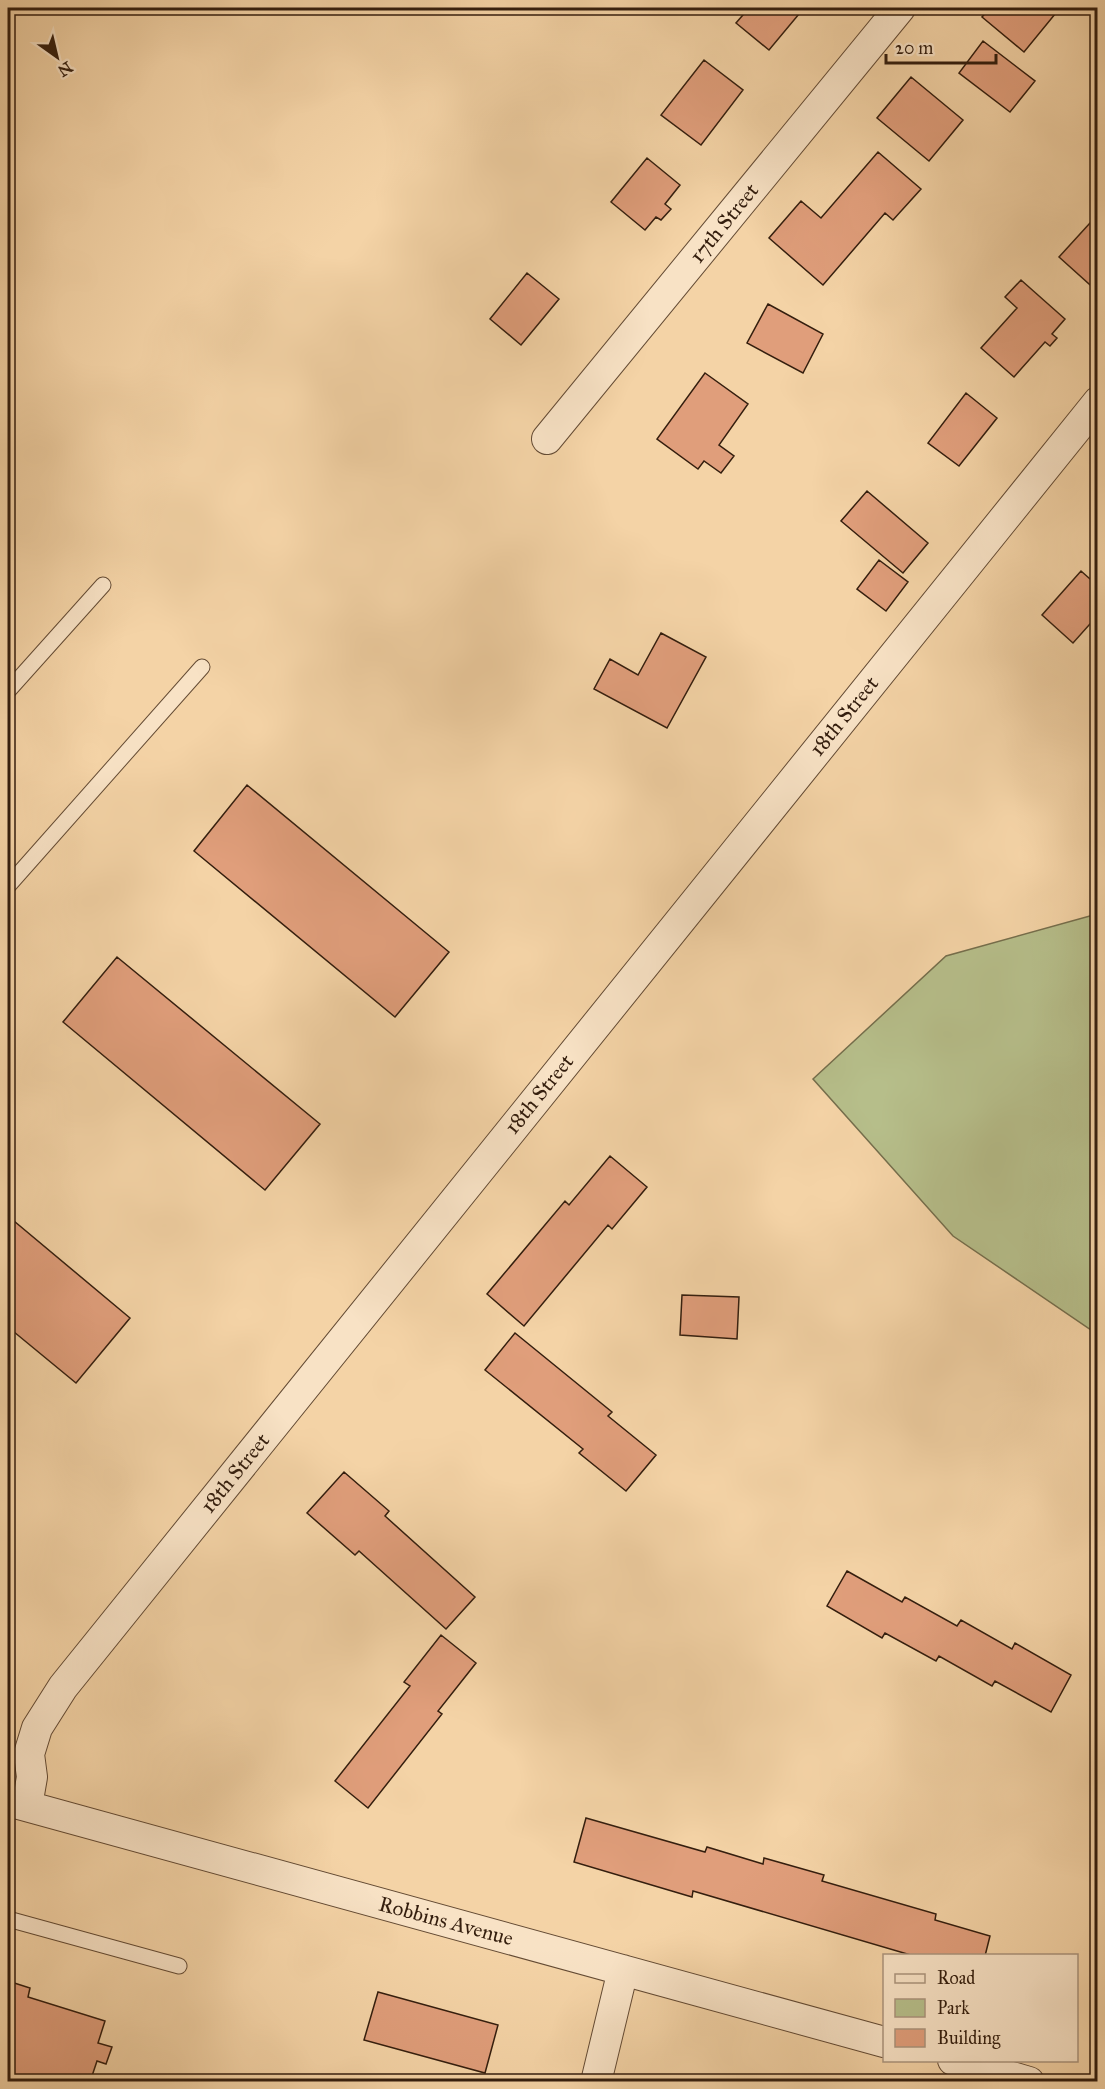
<svg xmlns="http://www.w3.org/2000/svg" width="1105" height="2089" font-family="'IM FELL Great Primer',serif">
<style>
.green{fill:#b6be8a;stroke:#756e4c;stroke-width:1.5}
.building{fill:#e09e7b;stroke:#341e0e;stroke-width:1.5}
.lines{fill:none;stroke-linecap:round;stroke-linejoin:round}
.lane-casing{stroke:#644b34;stroke-width:17}
.street-casing{stroke:#644b34;stroke-width:32}
.lane{stroke:#f8e2c5;stroke-width:15}
.street{stroke:#f8e2c5;stroke-width:30}
.labels{text-anchor:middle;stroke-width:4.5;stroke-linejoin:round;paint-order:stroke}
.street-label{font-size:21px;fill:#341e0e;stroke:#f8e2c5}
</style>
<rect width="100%" height="100%" fill="#f4d3a6"/>
<filter id="stains"><feTurbulence type="fractalNoise" baseFrequency=".00333" numOctaves="4"/><feColorMatrix values="0 0 0 0 .2 0 0 0 0 .09 0 0 0 0 .02 0 0 0 .5 -.17"/></filter>
<radialGradient id="worn" r=".72"><stop offset=".6" stop-color="#630" stop-opacity="0"/><stop offset="1" stop-color="#630" stop-opacity=".3"/></radialGradient>
<!-- green -->
<path class="green" d="M1097 914H1098L1097 1334 953 1236 813 1079 946 956Z"/>
<!-- building -->
<path class="building" d="M749 8H804L769 50 736 23Z
M990 8H1060L1024 52 982 17Z
M983 41 1035 81 1010 112 959 73Z
M704 60 743 90 701 145 661 115Z
M911 77 963 120 929 161 877 118Z
M878 152 921 189 893 220 885 213 823 285 769 238 801 201 821 218Z
M647 158 680 185 665 204 671 209 661 220 656 217 645 230 611 202Z
M1090 223 1098 229V292L1059 257Z
M527 273 559 299 521 345 490 319Z
M1021 280 1065 319 1052 334 1057 338 1050 346 1045 342 1014 377 981 348 1017 308 1005 297Z
M768 304 823 334 803 373 747 343Z
M705 373 748 404 719 445 734 456 721 473 704 461 698 469 657 439Z
M966 393 997 418 959 466 928 443Z
M867 491 928 543 903 573 841 521Z
M879 560 908 582 886 611 857 589Z
M1081 571 1098 586V615L1073 643 1042 615Z
M661 633 706 657 667 728 594 689 610 659 638 675Z
M247 785 449 952 395 1017 194 851Z
M117 957 320 1124 265 1190 63 1022Z
M610 1156 647 1187 612 1229 608 1225 524 1326 487 1294 565 1201 569 1205Z
M8 1216 130 1318 76 1383 8 1327Z
M682 1295 739 1297 737 1339 680 1335Z
M515 1333 612 1412 608 1416 656 1455 626 1491 579 1453 583 1449 485 1370Z
M344 1472 389 1511 385 1516 475 1597 446 1629 359 1551 355 1555 307 1513Z
M847 1571 902 1602 905 1597 957 1626 961 1620 1012 1649 1015 1643 1071 1675 1051 1712 995 1681 992 1686 939 1656 936 1661 885 1633 882 1638 827 1606Z
M441 1635 476 1663 438 1711 442 1714 368 1808 335 1781 410 1686 404 1682Z
M586 1818 705 1852 707 1847 763 1864 764 1858 824 1875 822 1881 936 1914 935 1920 990 1936 985 1956H914L693 1891 692 1897 574 1862Z
M8 1981 30 1988 28 1997 105 2021 98 2043 112 2047 106 2064 97 2061 91 2079 100 2082H8Z
M378 1992 498 2025 485 2073 364 2040Z"/>
<g class="lines">
<!-- lane casing -->
<g class="lane-casing">
<path id="lane" d="M8 691 103 585
M8 886 202 667
M8 1919 179 1966"/>
</g>
<!-- street casing -->
<g class="street-casing">
<path id="street" d="M547 439 900 8
M8 1801 884 2042
M27 1806 32 1777 29 1754 37 1728 63 1687 1098 402
M953 2060 1029 2082
M596 2082 623 1970"/>
</g>
<!-- lane -->
<use href="#lane" class="lane"/>
<!-- street -->
<use href="#street" class="street"/>
</g>
<g class="labels">
<!-- street labels -->
<g class="street-label">
<text transform="translate(724 223) rotate(-51)" y="7">17th Street</text>
<text transform="translate(844 716) rotate(-51)" y="7">18th Street</text>
<text transform="translate(539 1094) rotate(-51)" y="7">18th Street</text>
<text transform="translate(235 1473) rotate(-51)" y="7">18th Street</text>
<text transform="translate(446 1921) rotate(15)" y="7">Robbins Avenue</text>
</g>
</g>
<!-- margin -->
<rect width="1105" height="2089" fill="none" stroke="#f4d3a6" stroke-width="30"/>
<rect x="9" y="9" width="1087" height="2071" fill="none" stroke="#341e0e" stroke-width="3"/>
<rect x="15" y="15" width="1075" height="2059" fill="none" stroke="#341e0e" stroke-width="1.5"/>
<!-- legend -->
<rect x="883" y="1954" width="195" height="108" fill="#f8e2c5" stroke="#aa947c" stroke-width="1.5"/>
<rect x="895" y="1974" width="30" height="9" fill="#f8e2c5" stroke="#aa947c" stroke-width="1.5"/>
<text x="937" y="1984" font-size="18" fill="#341e0e">Road</text>
<rect x="895" y="1999" width="30" height="18" fill="#b6be8a" stroke="#aa947c" stroke-width="1.5"/>
<text x="937" y="2014" font-size="18" fill="#341e0e">Park</text>
<rect x="895" y="2029" width="30" height="18" fill="#e09e7b" stroke="#aa947c" stroke-width="1.5"/>
<text x="937" y="2044" font-size="18" fill="#341e0e">Building</text>
<!-- north arrow -->
<g transform="translate(57 57) rotate(146)" stroke="#f8e2c5" stroke-width="4.5" paint-order="stroke">
<path d="M0-4.5L10 22L0 15L-10 22Z" fill="#341e0e"/>
<text y="-9" font-size="16" font-weight="bold" text-anchor="middle" fill="#341e0e">N</text>
</g>
<!-- scale -->
<path d="M886 54v9h110v-9" fill="none" stroke="#341e0e" stroke-width="3"/>
<text x="895" y="54" font-size="18" fill="#341e0e" stroke="#f8e2c5" stroke-width="4.5" paint-order="stroke">20 m</text>
<rect width="100%" height="100%" filter="url(#stains)"/>
<rect width="100%" height="100%" fill="url(#worn)"/>
</svg>
